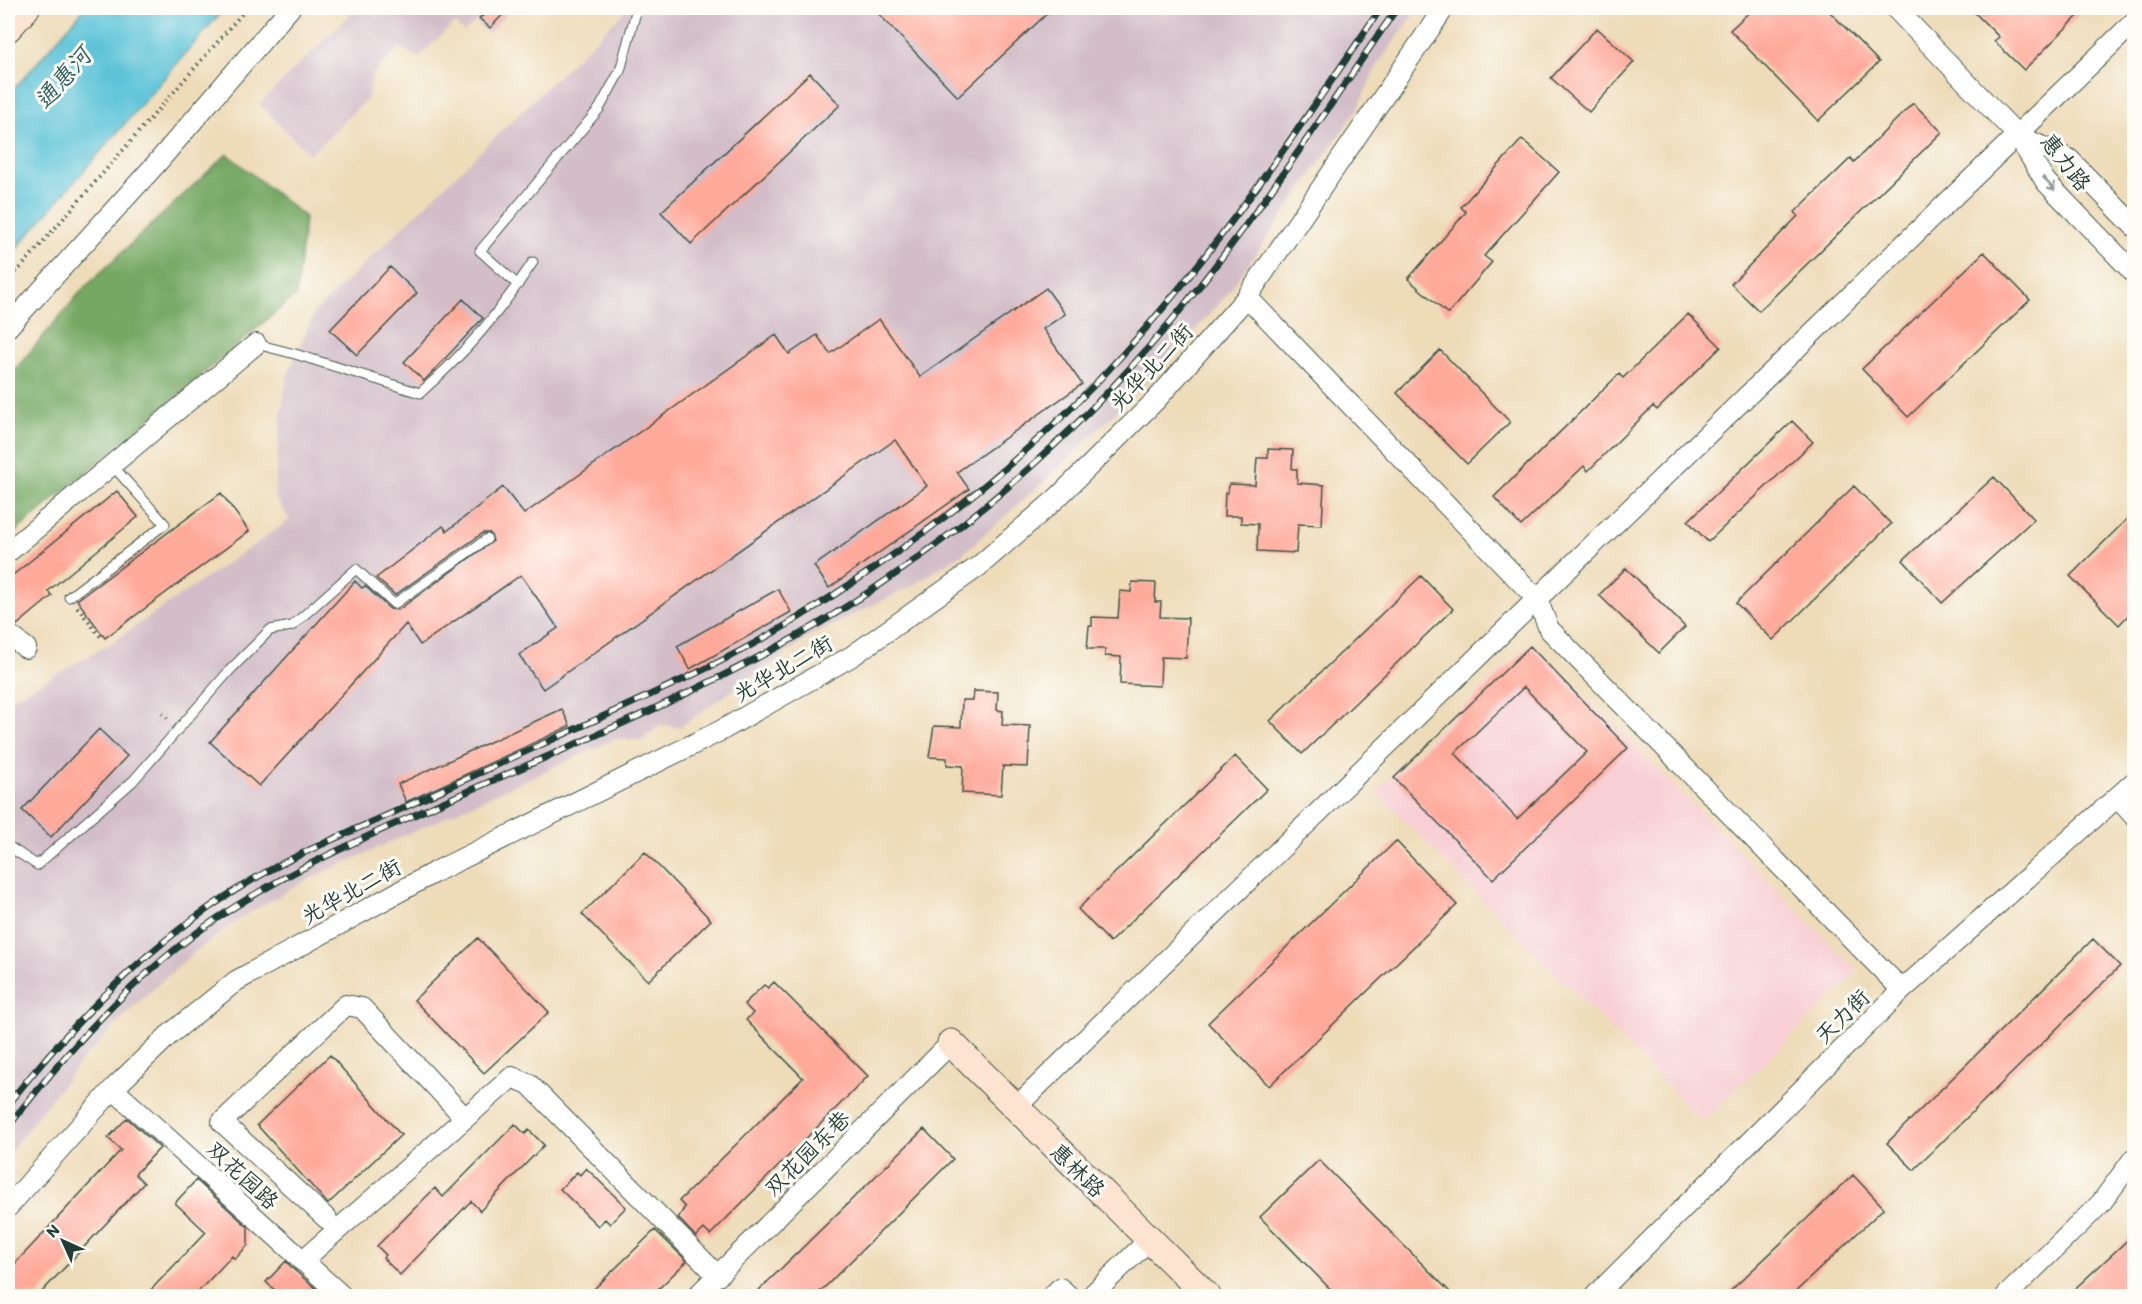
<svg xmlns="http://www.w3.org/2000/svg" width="2142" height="1304" font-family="Itim,'LXGW WenKai TC',sans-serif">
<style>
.built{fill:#f7cfd4}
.industrial{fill:#d2bdc8}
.forest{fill:#75a863;stroke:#4a724c;stroke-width:1.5}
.water{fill:#5bc3d8;stroke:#3d8086;stroke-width:1.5}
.building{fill:#feaa9b;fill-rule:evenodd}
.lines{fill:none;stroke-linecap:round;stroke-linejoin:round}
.lane-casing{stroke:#3e5548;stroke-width:11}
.street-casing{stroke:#3e5548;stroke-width:22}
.secondary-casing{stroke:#3e5548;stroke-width:29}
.path{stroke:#3e5548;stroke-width:4;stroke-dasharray:1.5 4.5;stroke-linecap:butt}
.lane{stroke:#fff;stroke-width:9}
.street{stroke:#fff;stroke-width:20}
.secondary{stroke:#fde4d1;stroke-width:27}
.rail-casing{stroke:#1f3d34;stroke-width:7}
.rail{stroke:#fdfcf7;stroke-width:4.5;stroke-dasharray:14;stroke-linecap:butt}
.oneway{stroke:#8f9e9a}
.labels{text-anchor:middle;stroke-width:6;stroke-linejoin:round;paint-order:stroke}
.street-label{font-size:22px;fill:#1f3d34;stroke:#fdfcf7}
.water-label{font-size:24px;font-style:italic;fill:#2e5e5d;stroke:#fdfcf7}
</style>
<rect width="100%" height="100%" fill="#fdfcf7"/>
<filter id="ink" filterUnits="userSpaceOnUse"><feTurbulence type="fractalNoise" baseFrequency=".0167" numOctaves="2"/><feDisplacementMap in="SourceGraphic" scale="12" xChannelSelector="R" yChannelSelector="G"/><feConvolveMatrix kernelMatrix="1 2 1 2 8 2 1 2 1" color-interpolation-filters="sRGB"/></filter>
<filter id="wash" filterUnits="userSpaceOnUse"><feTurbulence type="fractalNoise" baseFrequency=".008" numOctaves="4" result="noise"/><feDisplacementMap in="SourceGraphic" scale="24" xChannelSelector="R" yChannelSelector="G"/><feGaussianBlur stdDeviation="1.35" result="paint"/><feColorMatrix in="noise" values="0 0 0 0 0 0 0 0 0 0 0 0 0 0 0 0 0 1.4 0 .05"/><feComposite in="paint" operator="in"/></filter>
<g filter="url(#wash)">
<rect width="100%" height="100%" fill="#eedcb9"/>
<!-- built -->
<path class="built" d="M1531 642 1858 971 1703 1122 1376 792Z"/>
<!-- industrial -->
<path class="industrial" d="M357 8H512L488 33 476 21 464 32 454 23 418 58 400 47 372 75 368 98 310 155 259 104Z
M624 8H1418L1375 69 1358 108 1228 293 1171 358 1057 470 962 554 910 587 812 635 680 727 660 725 642 740 615 739 303 882 242 917 192 954 128 1012 80 1062 8 1154V701L107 646 290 520 274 496 281 416 287 376 315 312 623 13Z"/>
<!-- forest -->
<path class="forest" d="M227 154 305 217 296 295 8 538V378L83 289Z"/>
<!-- water -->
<path class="water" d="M85 8H225L8 258V96Z"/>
<g id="blocks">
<!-- building -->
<path class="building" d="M489 8H509L490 28 479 18 487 13Z
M873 8H1053L958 97Z
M1754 8H1826L1879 62 1818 121 1730 30Z
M1970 8H2086L2024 70 1994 41 1999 37Z
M1597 28 1634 62 1589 112 1551 78Z
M810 73 840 105 691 244 661 212Z
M1913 103 1942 132 1759 311 1731 284 1798 216 1795 212 1851 158 1854 162Z
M1522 139 1559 172 1484 256 1492 262 1448 314 1408 279 1466 212 1461 207Z
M1984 252 2030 300 1908 417 1862 369Z
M390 267 417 293 357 355 330 330Z
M1046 288 1065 314 1043 329 1082 384 957 472 969 489 829 588 814 566 927 486 895 440 543 689 519 655 558 628 521 575 420 645 406 624 259 786 210 742 355 581 362 588 365 586 390 609 398 610 493 541 490 533H483L395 595 376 578 443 526 447 531 503 487 524 514 776 335 789 354 817 335 830 354 879 319 920 377Z
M463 299 483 318 424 381 404 362Z
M1688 314 1721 347 1657 410 1653 406 1588 471 1584 466 1521 526 1494 497 1619 374 1623 378Z
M1440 350 1510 422 1467 464 1397 393Z
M1792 421 1813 442 1708 542 1688 521Z
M1268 449 1293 450 1292 469H1297V483L1324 485 1322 525 1298 524 1296 553 1257 551 1258 524 1241 523V516H1224L1225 493H1228L1229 484 1255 485 1257 458H1268Z
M1994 477 2034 519 1942 603 1903 560Z
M1854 486 1891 524 1773 640 1736 603Z
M117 491 138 517 48 591 52 596 17 625 8 613V579Z
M221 493 249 531 105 638 77 600Z
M2134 512V609L2119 625 2070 576Z
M1626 568 1685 627 1659 653 1599 595Z
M1421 576 1453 609 1302 754 1270 721Z
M1132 582 1156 583 1155 602H1161L1160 617 1188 618 1186 658 1161 657 1160 686 1120 684 1121 657 1105 656V649H1087L1089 626H1092V617L1118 618 1120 591 1131 592Z
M778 589 791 612 690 669 677 646Z
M1530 646 1628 748 1493 879 1394 778ZM1524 687 1587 752 1517 819 1455 753Z
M974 691 998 692 997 710 1003 711 1002 725 1030 726 1028 767 1003 766 1001 795 962 793 963 766 947 765V758L929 757 934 726 961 727 962 700H973Z
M562 709 570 726 406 802 398 784Z
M99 729 127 756 51 837 22 810Z
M1235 756 1267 789 1110 942 1078 909Z
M1396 841 1457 905 1269 1086 1208 1023Z
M645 852 711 920 648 981 582 914Z
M478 938 549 1012 484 1073 414 1000Z
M2093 939 2120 966 1914 1170 1887 1143Z
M774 982 868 1076 710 1235 704 1229 696 1237 678 1218 685 1207 679 1201 803 1078 746 1020 753 1013 744 1004 764 985 768 988Z
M330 1055 401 1135 328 1204 257 1125Z
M127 1118 160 1148 135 1174 144 1183 38 1296H8V1271L121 1150 108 1138Z
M515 1124 525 1134 529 1130 544 1145 480 1211 471 1201 400 1275 383 1258 386 1255 377 1246 435 1188 443 1197Z
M924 1129 953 1159 824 1288 815 1296H753Z
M1319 1160 1454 1296H1337L1260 1217Z
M586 1168 626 1207 610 1224 605 1219 598 1226 560 1189 577 1172 580 1175Z
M1853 1175 1884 1208 1791 1296H1725Z
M196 1180 248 1227V1245L235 1259 232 1256 194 1296H145L206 1232 175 1203Z
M655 1230 687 1261 651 1296H602L594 1289Z
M2134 1234V1296H2067Z
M286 1261 293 1269 325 1296H281L266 1282Z"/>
</g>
</g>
<g filter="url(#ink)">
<use href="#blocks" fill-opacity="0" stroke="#3e5548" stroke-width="1.5"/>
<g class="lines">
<!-- lane casing -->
<g class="lane-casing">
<path id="lane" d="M478 8 480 10 482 8
M518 285 480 251 599 109 620 71 637 8
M256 344 295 354 420 393C467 352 498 314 533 262
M69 597 165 524 112 465
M8 846 37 865 133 781 230 670 270 630 292 626 356 569 394 604 487 539"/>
</g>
<!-- street casing -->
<g class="street-casing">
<path id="street" d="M1895 8 2017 135 2046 182 2134 273
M2017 135 2069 159 2134 226
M1247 297 1537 599 1549 629 1902 990
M8 327 156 164 290 8
M8 552 256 344
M8 634 26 648
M2118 798 2134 816
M113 1089 342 1296
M1015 1108 1537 599 2134 22
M8 1207 113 1089 169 1035 236 981 435 872 722 730 852 656 979 566 1056 499 1156 400 1247 297 1444 8
M327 1219 222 1122 346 1005 362 1008 465 1118
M302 1261 512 1077 529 1084 718 1276
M697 1296 951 1043
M1052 1296 1060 1288 1069 1296
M1091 1296 1149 1240
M1595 1296 1902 990 2134 782
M2006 1296 2101 1203 2134 1158"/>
</g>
<!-- secondary casing -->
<g class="secondary-casing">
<path id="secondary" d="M8 28 26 8
M951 1043 1207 1296"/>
</g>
<!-- path -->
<path class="path" d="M8 282 247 8
M77 607 101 637
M162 713 170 721"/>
<!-- lane -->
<use href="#lane" class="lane"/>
<!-- street -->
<use href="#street" class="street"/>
<!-- secondary -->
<use href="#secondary" class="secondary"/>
<!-- rail casing -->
<g class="rail-casing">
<path id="rail" d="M8 1104C75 1020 151 941 244 885 289 857 341 836 390 814 461 781 531 749 602 717 665 688 729 660 788 624 910 549 1027 461 1123 354 1220 247 1300 127 1381 8
M8 1127C66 1052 129 981 206 926 278 875 361 839 441 803 566 748 694 696 813 627 945 549 1068 444 1167 326 1251 226 1323 115 1397 8"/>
</g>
<!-- rail -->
<use href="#rail" class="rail"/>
</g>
<!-- one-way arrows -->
<defs><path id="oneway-shaft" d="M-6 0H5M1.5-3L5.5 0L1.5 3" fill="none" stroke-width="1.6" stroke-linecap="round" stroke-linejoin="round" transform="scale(1.5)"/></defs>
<use class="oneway" href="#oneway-shaft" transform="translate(2049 184) rotate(50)"/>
</g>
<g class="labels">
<!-- street labels -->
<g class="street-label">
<text transform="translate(2066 162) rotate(52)" y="8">惠力路</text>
<text transform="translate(1151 367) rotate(-47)" y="8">光华北二街</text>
<text transform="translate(783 668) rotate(-30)" y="8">光华北二街</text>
<text transform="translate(351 891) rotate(-29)" y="8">光华北二街</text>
<text transform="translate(1842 1016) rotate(-45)" y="8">天力街</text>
<text transform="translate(807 1153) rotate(-45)" y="8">双花园东巷</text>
<text transform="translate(1078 1170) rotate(44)" y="8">惠林路</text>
<text transform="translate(243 1175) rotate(43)" y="8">双花园路</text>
</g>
<!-- water labels -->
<g class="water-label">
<text transform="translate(63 78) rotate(-49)" y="8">通惠河</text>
</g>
</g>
<!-- margin -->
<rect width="2142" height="1304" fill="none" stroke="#fdfcf7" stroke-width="30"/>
<!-- north arrow -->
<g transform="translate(63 1241) rotate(315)" stroke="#fdfcf7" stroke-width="4.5" paint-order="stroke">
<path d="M0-4.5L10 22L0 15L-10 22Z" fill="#1f3d34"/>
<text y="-9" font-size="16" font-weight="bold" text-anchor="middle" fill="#1f3d34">N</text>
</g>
</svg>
